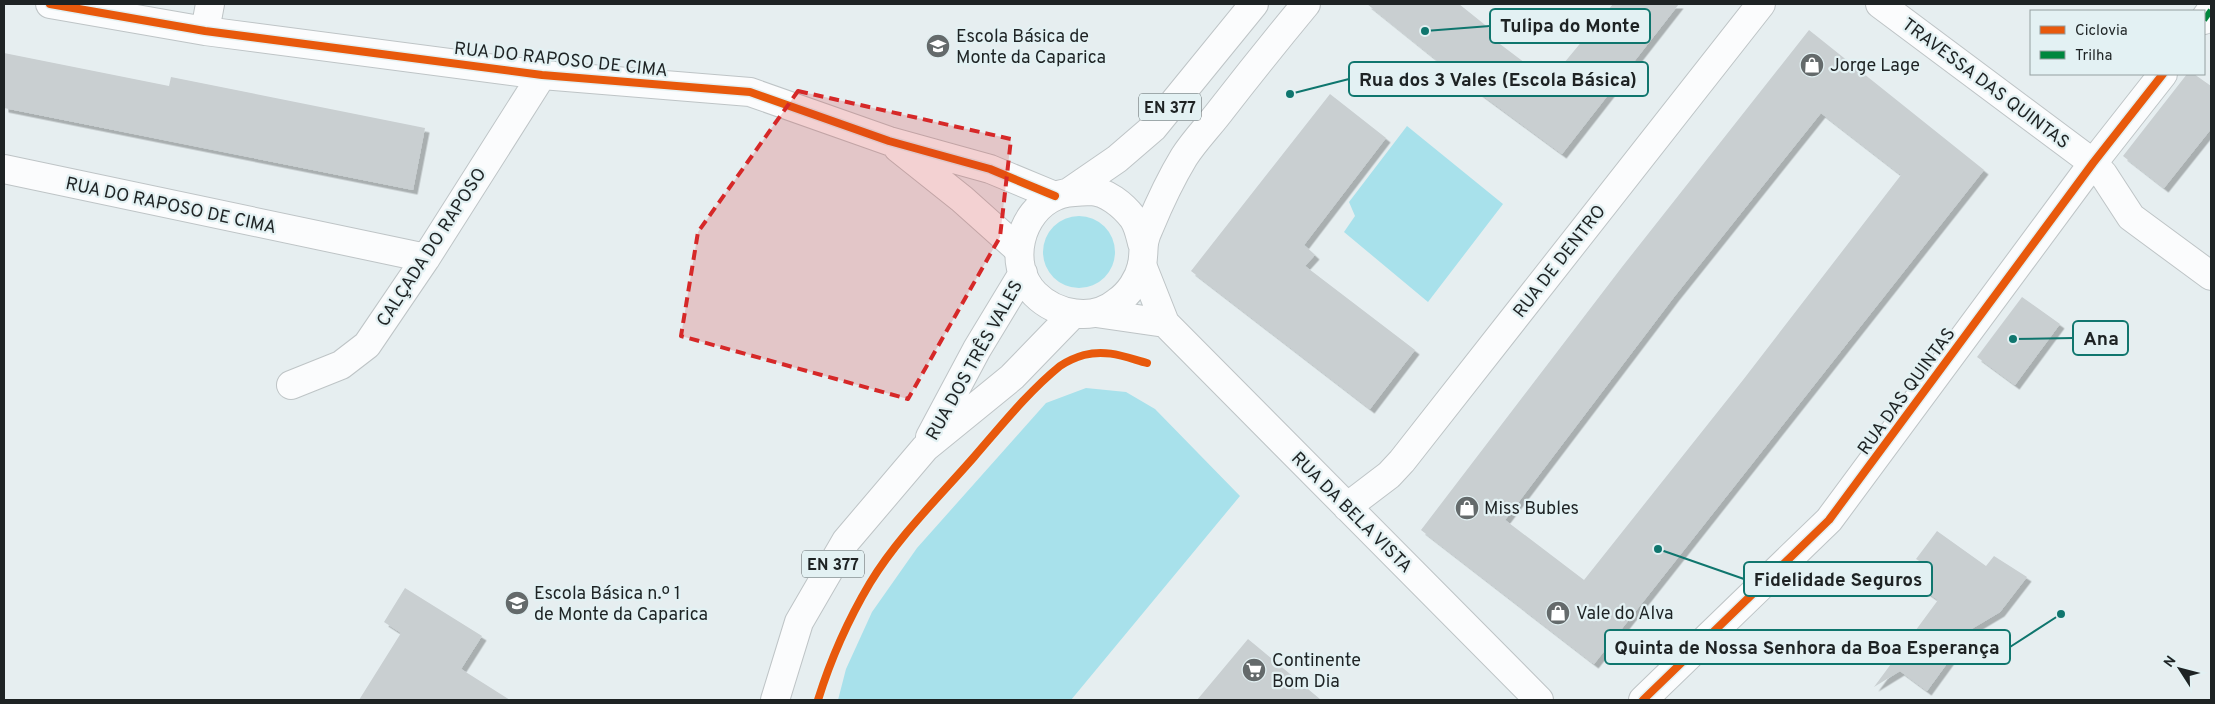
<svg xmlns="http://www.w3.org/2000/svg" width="2215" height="704" font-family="Overpass,sans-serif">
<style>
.green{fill:#a8e1eb}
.building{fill:#c9cfd1;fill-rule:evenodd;filter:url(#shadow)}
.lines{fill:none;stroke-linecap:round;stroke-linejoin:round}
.minor-casing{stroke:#bec4c6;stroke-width:30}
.primary-casing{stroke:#bec4c6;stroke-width:30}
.minor{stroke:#fbfcfd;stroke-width:28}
.primary{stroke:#fbfcfd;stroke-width:28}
.quiet{stroke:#00873e;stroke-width:6;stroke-dasharray:12 6;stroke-linecap:butt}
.cycleway-casing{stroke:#e3f1f3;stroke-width:11}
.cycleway{stroke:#e8590c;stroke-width:8}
.marked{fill:#d62828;fill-opacity:0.2;stroke:#d62828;stroke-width:4;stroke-dasharray:10 6;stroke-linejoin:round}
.labels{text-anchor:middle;stroke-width:4.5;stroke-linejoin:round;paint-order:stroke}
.shield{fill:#e3f1f3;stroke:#596162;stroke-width:1}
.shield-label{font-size:16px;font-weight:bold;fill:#1e2324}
.poi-label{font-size:18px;fill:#1e2324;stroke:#e3f1f3;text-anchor:start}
.street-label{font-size:18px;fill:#1e2324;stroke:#e3f1f3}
.leader{fill:none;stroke:#0f766e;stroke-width:2}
.callout-dot{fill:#0f766e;stroke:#e3f1f3;stroke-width:2}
.callout{fill:#e3f1f3;stroke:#0f766e;stroke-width:2}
.callout-label{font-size:19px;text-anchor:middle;font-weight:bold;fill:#1e2324}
</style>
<defs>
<filter id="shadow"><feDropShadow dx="4.5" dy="4.5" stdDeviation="0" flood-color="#0004"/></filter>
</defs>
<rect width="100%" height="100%" fill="#e6eef0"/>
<!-- green -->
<path class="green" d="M1407 126 1503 204 1428 302 1344 232 1355 216 1349 202Z
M1043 252a36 36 0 1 1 72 0a36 36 0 1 1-72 0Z
M1086 388 1126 392 1155 409 1240 496 1071 700H838L846 669 872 612 917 548 1046 403Z"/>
<!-- building -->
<path class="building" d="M1367 4H1459L1495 33 1492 38 1549 81 1613 4H1679L1562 154 1459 78Z
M1809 30 1984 170 1594 664 1421 530 1622 267ZM1821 113 1901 175 1743 380 1584 580 1505 520 1674 297Z
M4 53 169 86 171 77 425 128 413 190 4 108Z
M2187 74H2194L2211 86V129L2164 188 2123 156Z
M1330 94 1386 138 1304 245 1315 255 1305 266 1415 350 1370 409 1191 271Z
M2022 297 2060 324 2015 385 1977 357Z
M1937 531 1986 566 1994 556 2027 577 2000 612 1938 649 1951 658 1927 691 1900 671 1874 687 1938 600 1912 582 1924 564 1916 559Z
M405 588 482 636 461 669 510 700H359L401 633 384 622Z
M1248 639 1321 700H1197Z"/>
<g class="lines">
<!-- minor casing -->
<g class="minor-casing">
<path id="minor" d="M50 4 205 31 542 75 750 92 889 141 990 169 1055 196
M1880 4 2093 163 2103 174 2131 217 2211 276
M2204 20 2211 10
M205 31 210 4
M898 148 962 199 1019 250
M4 169 426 258
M1142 265 1165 323 1539 700
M1096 313 1165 323
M291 385 341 365 367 345 426 258 542 75
M1347 507 1389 475 1402 461 1761 4
M1643 700 1829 520 2093 163 2163 74"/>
</g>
<!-- primary casing -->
<g class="primary-casing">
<path id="primary" d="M1069 192 1117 159 1153 128 1254 4
M1142 243C1140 235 1138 225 1133 218 1123 205 1106 191 1090 191 1078 192 1067 191 1056 196 1020 211 1006 265 1035 294 1056 315 1093 322 1117 302 1129 294 1139 279 1142 265 1145 249 1141 245 1149 228 1159 204 1170 180 1184 157 1194 141 1209 126 1221 110 1249 74 1277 39 1306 4
M930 437 977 349 1023 273
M775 700 799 622 846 541 925 448 1012 377 1073 314"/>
</g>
<!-- minor -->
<use href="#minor" class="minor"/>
<!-- primary -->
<use href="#primary" class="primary"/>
<!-- quiet -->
<path class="quiet" d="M2204 20 2211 10"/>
<!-- cycleway casing -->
<g class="cycleway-casing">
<path id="cycleway" d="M50 4 205 31 542 75 750 92 889 141 990 169 1055 196
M818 700C831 658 848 620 870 583 898 537 939 497 974 457 1001 426 1028 392 1060 366 1066 362 1077 357 1084 355 1107 349 1125 357 1147 363
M1643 700 1829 520 2093 163 2163 74"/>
</g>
<!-- cycleway -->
<use href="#cycleway" class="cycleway"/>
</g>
<!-- marked area -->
<path class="marked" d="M798 91 1011 139 1000 237 908 399 681 336 698 232Z"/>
<!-- icons -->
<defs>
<g id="school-disc" transform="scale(1.25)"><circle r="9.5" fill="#646a6b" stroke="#e3f1f3"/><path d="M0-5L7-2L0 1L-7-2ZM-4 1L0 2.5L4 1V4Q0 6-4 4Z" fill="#fff"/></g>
<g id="shop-disc" transform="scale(1.25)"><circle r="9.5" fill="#646a6b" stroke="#e3f1f3"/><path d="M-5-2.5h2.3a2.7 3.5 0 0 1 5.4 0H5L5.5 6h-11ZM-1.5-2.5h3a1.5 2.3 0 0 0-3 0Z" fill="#fff"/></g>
<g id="supermarket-disc" transform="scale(1.25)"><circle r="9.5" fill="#646a6b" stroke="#e3f1f3"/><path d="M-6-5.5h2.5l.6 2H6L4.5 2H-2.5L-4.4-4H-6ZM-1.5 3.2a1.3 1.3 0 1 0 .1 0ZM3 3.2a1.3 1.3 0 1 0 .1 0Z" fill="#fff"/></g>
</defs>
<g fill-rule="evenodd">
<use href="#school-disc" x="938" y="46"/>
<use href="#shop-disc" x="1812" y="65"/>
<use href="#shop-disc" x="1467" y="508"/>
<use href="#school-disc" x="517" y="603"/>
<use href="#shop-disc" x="1558" y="613"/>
<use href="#supermarket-disc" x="1254" y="670"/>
</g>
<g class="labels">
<!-- shield labels -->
<g class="shield">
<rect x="1139" y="93.5" width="62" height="27" rx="4"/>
<rect x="802" y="550.5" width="62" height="27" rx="4"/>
</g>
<g class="shield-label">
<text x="1170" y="113">EN 377</text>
<text x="833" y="570">EN 377</text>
</g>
<!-- poi labels -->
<g class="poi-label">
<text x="956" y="42">Escola Básica de<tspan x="956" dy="21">Monte da Caparica</tspan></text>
<text x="1830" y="71">Jorge Lage</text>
<text x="1484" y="514">Miss Bubles</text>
<text x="534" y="599">Escola Básica n.º 1<tspan x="534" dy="21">de Monte da Caparica</tspan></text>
<text x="1576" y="619">Vale do Alva</text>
<text x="1272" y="666">Continente<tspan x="1272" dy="21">Bom Dia</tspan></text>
</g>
<!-- street labels -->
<g class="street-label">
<text transform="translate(561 59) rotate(6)" y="6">RUA DO RAPOSO DE CIMA</text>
<text transform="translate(1986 83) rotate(37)" y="6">TRAVESSA DAS QUINTAS</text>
<text transform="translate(171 205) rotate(12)" y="6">RUA DO RAPOSO DE CIMA</text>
<text transform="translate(431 247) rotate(-57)" y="6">CALÇADA DO RAPOSO</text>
<text transform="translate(1559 261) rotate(-52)" y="6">RUA DE DENTRO</text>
<text transform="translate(974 360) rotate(-61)" y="6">RUA DOS TRÊS VALES</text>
<text transform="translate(1906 391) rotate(-54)" y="6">RUA DAS QUINTAS</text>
<text transform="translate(1352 512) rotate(45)" y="6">RUA DA BELA VISTA</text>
</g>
</g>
<!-- callouts -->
<path class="leader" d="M1425 31L1490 26M1290 94L1349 79M2013 339L2073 338M1658 549L1744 579M2061 614L2010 647"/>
<g class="callout-dot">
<circle cx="1425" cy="31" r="5"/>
<circle cx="1290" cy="94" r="5"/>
<circle cx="2013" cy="339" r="5"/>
<circle cx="1658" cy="549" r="5"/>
<circle cx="2061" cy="614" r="5"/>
</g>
<g class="callout">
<rect x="1490" y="9" width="160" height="34" rx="5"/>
<rect x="1349" y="62" width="299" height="34" rx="5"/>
<rect x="2073" y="321" width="55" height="34" rx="5"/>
<rect x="1744" y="562" width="188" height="34" rx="5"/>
<rect x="1605" y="630" width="405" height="34" rx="5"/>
</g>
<g class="callout-label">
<text x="1570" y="32">Tulipa do Monte</text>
<text x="1498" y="86">Rua dos 3 Vales (Escola Básica)</text>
<text x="2101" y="345">Ana</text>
<text x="1838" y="586">Fidelidade Seguros</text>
<text x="1807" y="654">Quinta de Nossa Senhora da Boa Esperança</text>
</g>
<!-- border -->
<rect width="2215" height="704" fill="none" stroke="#1e2324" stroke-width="10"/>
<!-- legend -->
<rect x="2030" y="10" width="175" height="65" fill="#e3f1f3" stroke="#949fa0"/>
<rect x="2040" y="26" width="25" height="8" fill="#e8590c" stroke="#949fa0"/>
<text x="2075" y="35" font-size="15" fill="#1e2324">Ciclovia</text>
<rect x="2040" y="51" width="25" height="8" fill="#00873e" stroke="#949fa0"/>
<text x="2075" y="60" font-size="15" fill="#1e2324">Trilha</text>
<!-- north arrow -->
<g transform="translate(2180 669) rotate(306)" stroke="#e3f1f3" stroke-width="4" paint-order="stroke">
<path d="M0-4L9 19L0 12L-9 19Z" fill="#1e2324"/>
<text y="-8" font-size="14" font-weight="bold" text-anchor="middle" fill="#1e2324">N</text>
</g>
</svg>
